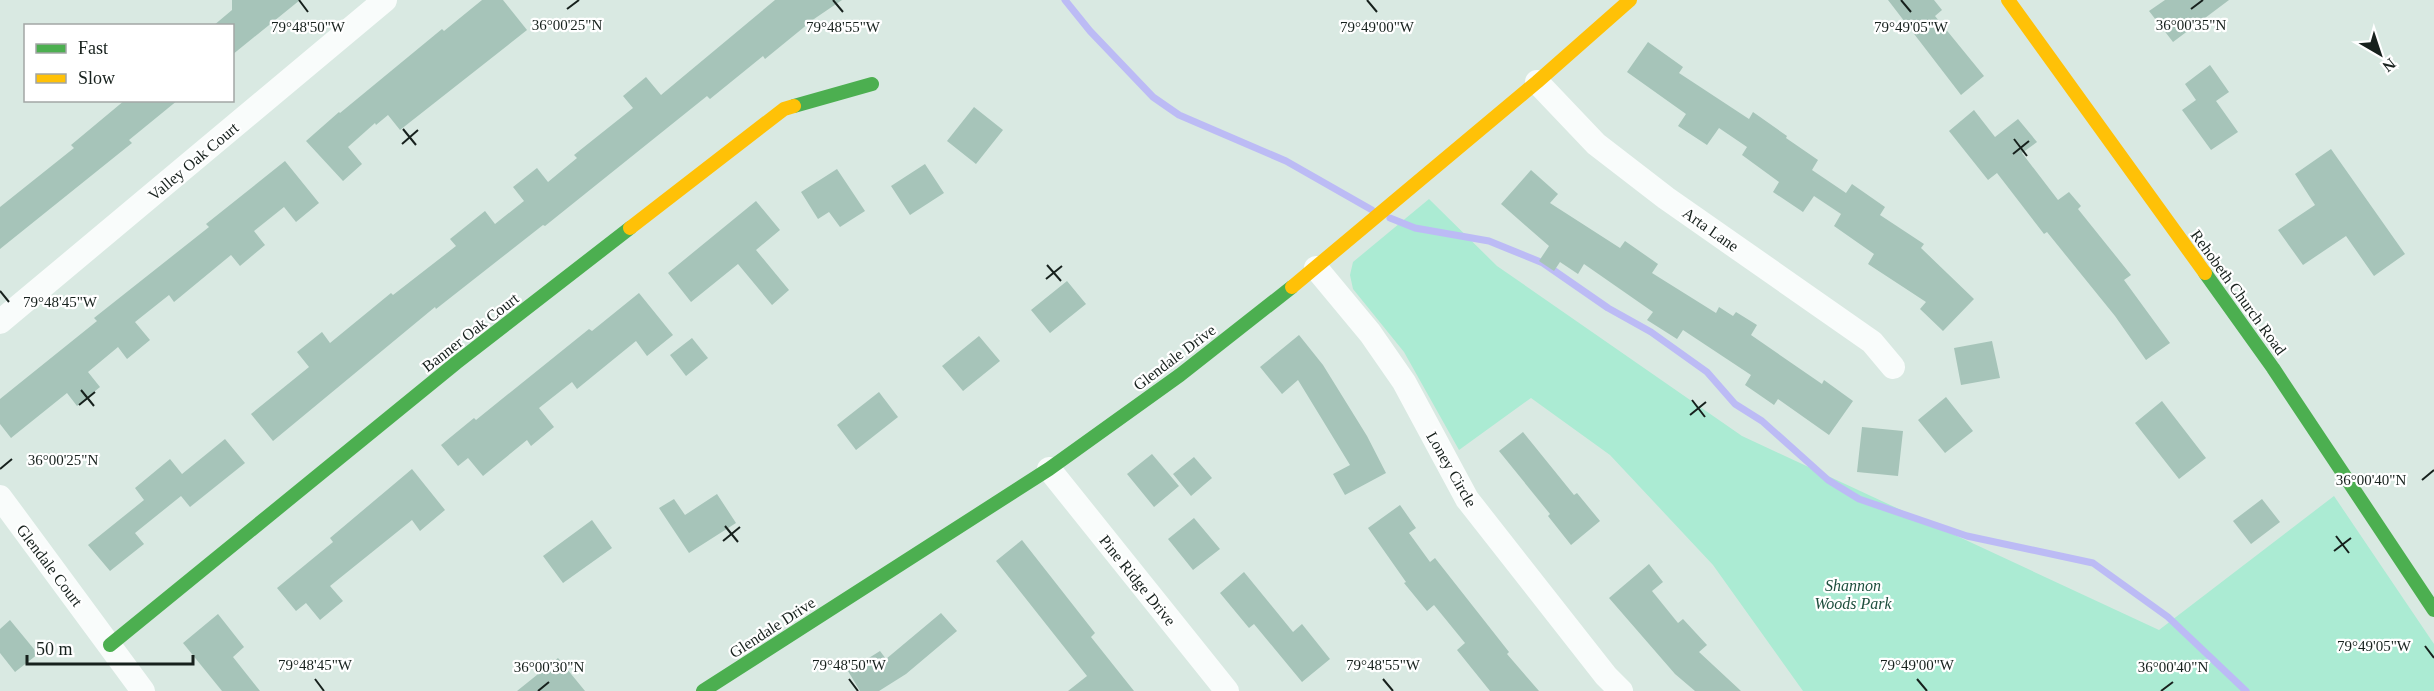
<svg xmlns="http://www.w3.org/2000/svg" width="2434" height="691" font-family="Georgia,serif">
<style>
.green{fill:#abebd3}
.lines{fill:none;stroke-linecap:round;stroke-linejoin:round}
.stream{stroke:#bcbbf5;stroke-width:7}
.building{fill:#a6c4b9}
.street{stroke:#f9fcfb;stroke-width:24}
.fast{stroke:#4caf50;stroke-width:14}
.slow{stroke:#ffc107;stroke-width:14}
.ticks{fill:none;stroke:#17211d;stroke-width:2}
.labels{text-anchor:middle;stroke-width:4.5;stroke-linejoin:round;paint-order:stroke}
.street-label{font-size:16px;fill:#17211d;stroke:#fff}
.park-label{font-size:16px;font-style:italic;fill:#1d4e3d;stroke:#fff}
.ticks-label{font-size:15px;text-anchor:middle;fill:#17211d;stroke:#fff;stroke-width:4.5;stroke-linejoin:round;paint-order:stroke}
</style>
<rect width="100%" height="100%" fill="#d9e9e2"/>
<!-- green -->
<path class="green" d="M1429 199 1497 266 1742 436 2159 630 2334 496 2434 644V691H1803L1713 565 1610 455 1531 398 1459 450 1404 352 1353 289 1350 275 1353 262Z"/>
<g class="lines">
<!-- stream -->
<path class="stream" d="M1065 0 1090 31 1153 97 1179 115 1286 161 1372 210
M1390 218 1415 228 1489 241 1543 263 1608 308 1651 332 1707 372 1735 404 1762 421 1828 480 1859 499 1967 536 2093 563 2168 617 2246 691"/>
</g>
<!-- building -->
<path class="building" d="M232 0H300L232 55V26H213L232 10Z
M482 0H503L527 30 400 130 388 115 376 125 375 123 348 147 362 164 343 181 306 141 339 112 340 113 442 29 444 31Z
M775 0H842L814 19 765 59 763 56 710 99 707 96 545 226 543 225 436 309 435 307 273 441 251 414 309 367 297 352 322 332 330 343 391 293 393 295 456 246 450 239 485 211 495 224 524 201 513 187 537 168 548 182 577 158 574 155 633 108 623 96 646 77 661 95Z
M1888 0H1934L1942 10 1935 16 1984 76 1961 95Z
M2165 0H2229L2173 42 2149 11Z
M1648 42 1683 67 1679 73 1749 119 1753 112 1787 136 1786 138 1818 160 1812 170 1846 193 1852 184 1885 207 1880 215 1924 244 1921 248 1974 299 1943 331 1920 309 1926 302 1868 264 1874 254 1834 226 1841 214 1814 196 1803 212 1773 192 1779 182 1742 155 1747 147 1719 128 1707 145 1678 126 1686 114 1627 72Z
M2210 65 2229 92 2216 101 2238 132 2211 150 2182 110 2196 100 2185 84Z
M125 100H178L129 140 132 143 0 249V207L74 148 71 145Z
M974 107 1003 130 976 164 947 141Z
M1974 110 1995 137 2018 119 2037 142 2022 153 2058 200 2069 192 2081 206 2078 209 2131 275 2124 280 2170 343 2146 360 2115 316 2047 232 2044 234 1997 173 1988 180 1949 131Z
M2331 149 2405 254 2374 276 2346 236 2303 265 2278 230 2315 205 2295 174Z
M285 161 319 203 296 222 284 207 254 231 265 245 240 266 231 255 174 302 169 295 135 322 150 340 127 359 118 347 88 372 100 387 77 406 67 393 11 438 0 424V399L97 321 94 318 209 227 206 224Z
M925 164 944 193 910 215 891 186Z
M837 169 865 211 840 227 829 212 818 219 801 192Z
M1531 170 1558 194 1550 203 1620 248 1625 241 1658 264 1652 273 1716 313 1719 307 1733 316 1736 312 1757 325 1751 335 1822 384 1824 380 1853 401 1829 435 1778 399 1774 405 1745 385 1751 375 1683 330 1677 339 1647 320 1653 312 1584 264 1578 274 1560 262 1554 271 1539 261 1549 246 1501 204Z
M756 201 780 230 756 250 789 290 772 305 738 264 691 302 668 273Z
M1067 281 1086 304 1050 333 1031 310Z
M639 293 673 335 647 356 636 341 577 389 572 382 539 408 554 427 531 446 527 440 483 476 468 458 458 466 441 445 474 418 476 420 589 329 592 331Z
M1299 335 1323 365 1367 436 1386 473 1345 495 1333 474 1350 465 1298 380 1282 394 1260 367Z
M979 336 1000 361 963 391 942 366Z
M692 338 708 358 686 376 670 355Z
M1992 341 2000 378 1961 385 1954 348Z
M879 392 898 417 856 450 837 425Z
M1946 397 1973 431 1945 453 1918 420Z
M2162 401 2206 458 2179 479 2135 423Z
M1862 427 1903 431 1898 476 1857 472Z
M1523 432 1574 495 1577 493 1600 521 1571 545 1548 516 1550 514 1499 451Z
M225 439 245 463 190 507 181 496 135 533 144 544 110 571 88 545 144 500 135 488 170 459 182 474Z
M1152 454 1179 486 1154 507 1127 474Z
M1194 457 1212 478 1191 496 1173 474Z
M412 469 445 510 420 531 412 520 330 586 343 601 320 620 306 603 296 611 277 588 333 542 330 538Z
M717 494 736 523 689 553 659 508 674 499 685 515Z
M2262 499 2280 522 2251 544 2233 521Z
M1400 505 1416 528 1409 533 1430 562 1435 558 1509 652 1507 654 1539 691H1490L1457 650 1465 643 1434 605 1427 611 1404 583 1406 582 1368 528Z
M1194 518 1220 549 1193 570 1168 539Z
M592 520 612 548 563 583 543 556Z
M1022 540 1095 633 1091 637 1134 691H1068L1087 676 996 561Z
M1649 564 1663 582 1652 591 1678 623 1683 619 1707 645 1699 652 1741 691H1695L1675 674 1609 598Z
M1244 572 1293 632 1302 624 1330 659 1302 682 1254 624 1249 628 1220 593Z
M941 613 957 631 906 674 879 691H860L848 671 880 651 886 659Z
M218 614 244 647 233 657 260 691H222L183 643Z
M10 620 38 654 15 672 0 653V629Z
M558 658 585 691H517Z"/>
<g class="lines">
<!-- street -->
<path class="street" d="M1537 82 1596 144 1666 198 1872 342 1893 367
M1316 268 1370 333 1404 382 1467 499 1606 676 1621 691
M0 322 385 0
M1049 469 1227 691
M0 497 143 691"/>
<!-- fast -->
<path class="fast" d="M794 106 872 84
M2205 273 2273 368 2434 610
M110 645 456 363 630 228
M703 691 1049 469 1180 375 1292 287"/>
<!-- slow -->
<path class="slow" d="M2008 0 2205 273
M630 228 784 109 794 106
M1292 287 1537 82 1630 0"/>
</g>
<!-- ticks -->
<path class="ticks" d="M299 0 308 12M833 0 843 12M1367 0 1377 12M1901 0 1911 12M567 9 579 0M2191 9 2203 0M403 129 416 145M2014 139 2027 156M402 144 418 130M2013 154 2029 141M1047 265 1061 281M1046 279 1062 266M0 291 9 302M81 390 94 406M1692 400 1705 417M79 405 95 392M1690 415 1706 402M0 469 12 459M2422 480 2434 470M725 526 738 542M2336 536 2349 553M723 541 740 527M2334 551 2351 538M2425 646 2434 658M315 679 324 691M849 679 858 691M1383 679 1393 691M1917 679 1927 691M538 691 549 682M2161 691 2173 682"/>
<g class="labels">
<!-- street labels -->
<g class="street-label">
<text transform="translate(193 161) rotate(-40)" y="6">Valley Oak Court</text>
<text transform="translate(1711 229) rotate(35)" y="6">Arta Lane</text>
<text transform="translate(2239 292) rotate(54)" y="6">Rehobeth Church Road</text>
<text transform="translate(470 332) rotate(-38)" y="6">Banner Oak Court</text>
<text transform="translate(1174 357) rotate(-37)" y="6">Glendale Drive</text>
<text transform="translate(1452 469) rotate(60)" y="6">Loney Circle</text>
<text transform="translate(50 565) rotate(53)" y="6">Glendale Court</text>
<text transform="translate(1138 580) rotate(51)" y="6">Pine Ridge Drive</text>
<text transform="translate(772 627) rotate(-33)" y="6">Glendale Drive</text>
</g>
<!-- park labels -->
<g class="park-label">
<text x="1853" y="591">Shannon<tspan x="1853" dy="18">Woods Park</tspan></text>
</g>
</g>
<g class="ticks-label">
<text x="567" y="30">36°00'25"N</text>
<text x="2191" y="30">36°00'35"N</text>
<text x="1911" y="32">79°49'05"W</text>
<text x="308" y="32">79°48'50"W</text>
<text x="843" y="32">79°48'55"W</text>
<text x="1377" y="32">79°49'00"W</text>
<text x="60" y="307">79°48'45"W</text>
<text x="63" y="465">36°00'25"N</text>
<text x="2371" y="485">36°00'40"N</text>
<text x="2374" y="651">79°49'05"W</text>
<text x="315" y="670">79°48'45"W</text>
<text x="849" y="670">79°48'50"W</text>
<text x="1383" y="670">79°48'55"W</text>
<text x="1917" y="670">79°49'00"W</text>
<text x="549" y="672">36°00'30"N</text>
<text x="2173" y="672">36°00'40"N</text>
</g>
<!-- legend -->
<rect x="24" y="24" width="210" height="78" fill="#ffffff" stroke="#a2a6a5" stroke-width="1.5"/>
<rect x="36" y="44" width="30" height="9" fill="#4caf50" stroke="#a2a6a5" stroke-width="1.5"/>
<text x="78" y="54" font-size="18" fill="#17211d">Fast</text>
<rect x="36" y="74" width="30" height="9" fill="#ffc107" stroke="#a2a6a5" stroke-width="1.5"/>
<text x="78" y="84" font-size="18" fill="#17211d">Slow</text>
<!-- north arrow -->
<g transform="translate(2380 54) rotate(141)" stroke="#ffffff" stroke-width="4.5" paint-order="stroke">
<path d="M0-4.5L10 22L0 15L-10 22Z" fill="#17211d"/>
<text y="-9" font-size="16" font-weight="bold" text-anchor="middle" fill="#17211d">N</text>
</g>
<!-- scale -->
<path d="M27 655v9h166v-9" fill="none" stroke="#17211d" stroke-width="3"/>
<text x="36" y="655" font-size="18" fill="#17211d" stroke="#ffffff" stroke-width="4.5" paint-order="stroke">50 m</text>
</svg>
